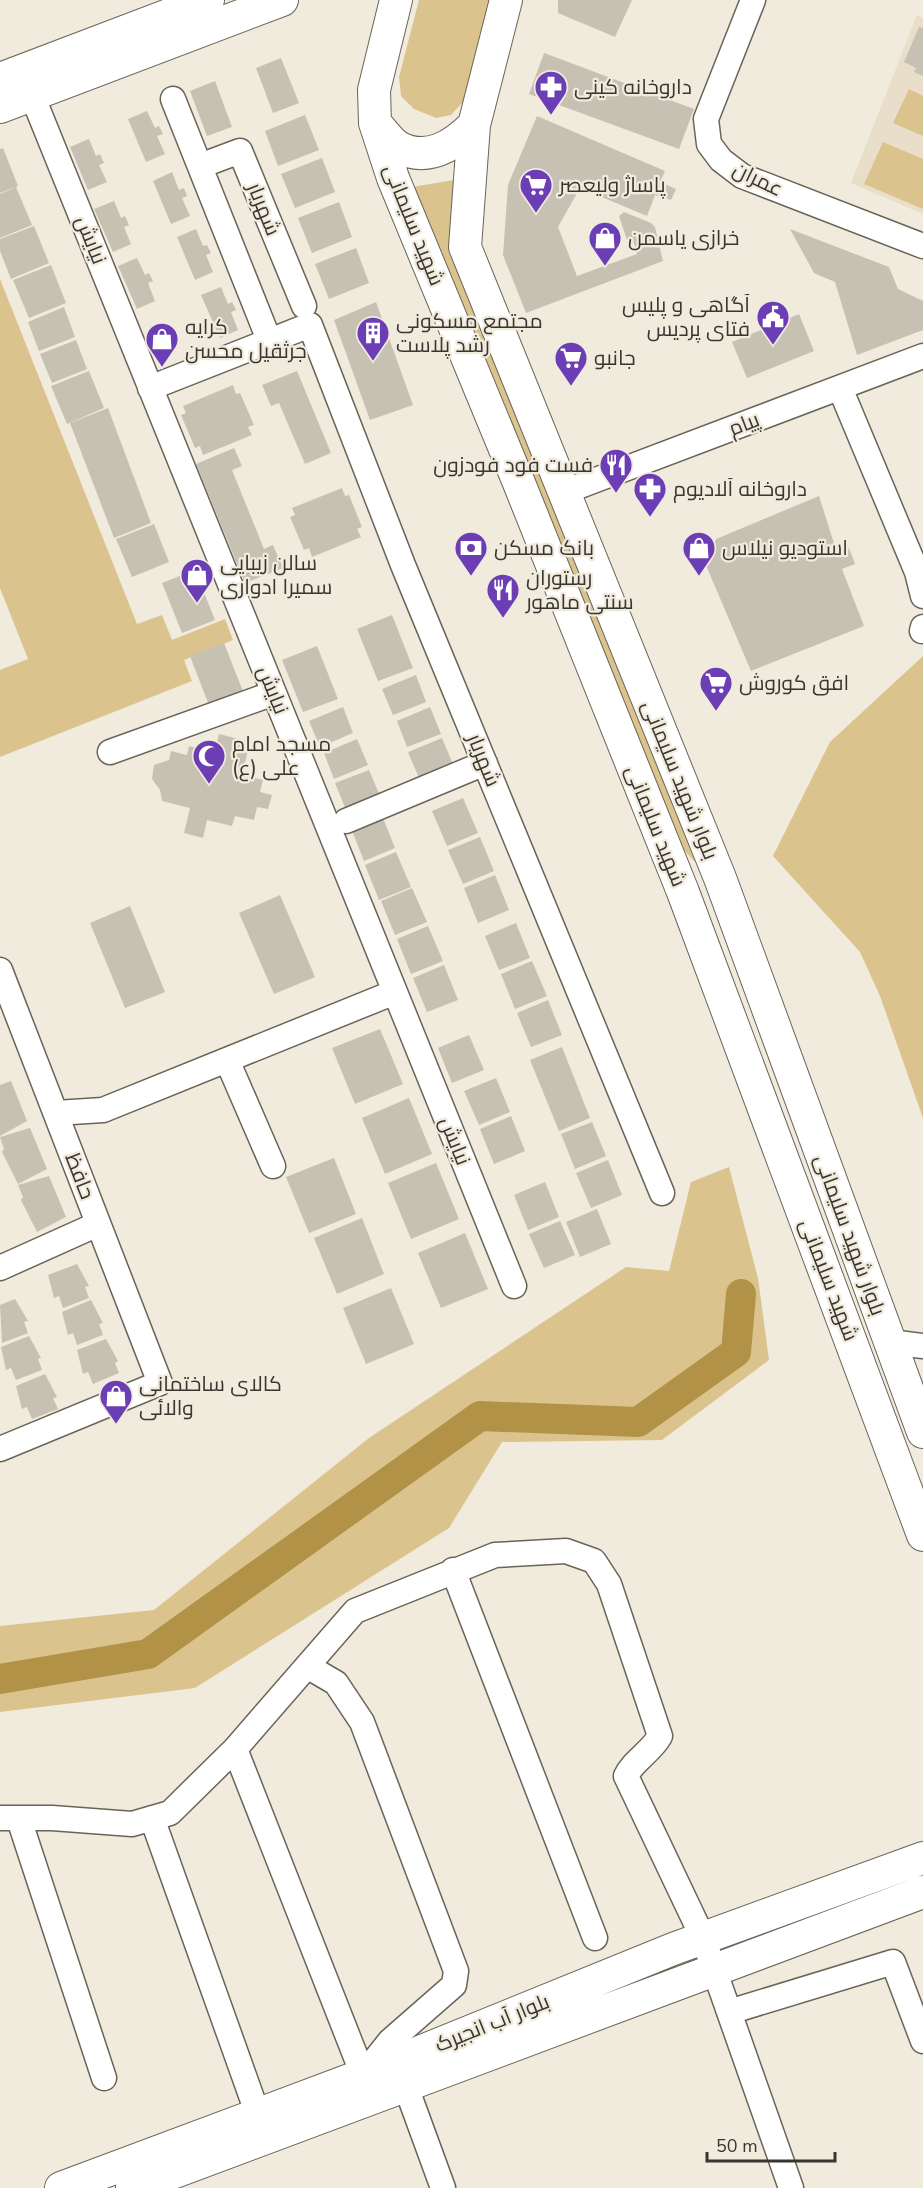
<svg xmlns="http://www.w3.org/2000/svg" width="923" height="2188" font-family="'Nunito Sans',Cairo,sans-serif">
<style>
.built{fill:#e8deca}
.green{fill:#dbc38e}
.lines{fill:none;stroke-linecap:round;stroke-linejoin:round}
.river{stroke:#b19247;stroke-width:30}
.building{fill:#c7c1b3}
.minor-casing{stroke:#6a6458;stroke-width:27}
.major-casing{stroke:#6a6458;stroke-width:34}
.minor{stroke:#fff;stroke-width:24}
.major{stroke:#fff;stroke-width:32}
.labels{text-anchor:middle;stroke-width:4.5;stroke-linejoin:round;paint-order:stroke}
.poi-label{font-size:21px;fill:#383631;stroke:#f1ebdd;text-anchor:start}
.street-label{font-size:21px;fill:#383631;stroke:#f1ebdd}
</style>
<rect width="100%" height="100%" fill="#f1ebdd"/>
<!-- built -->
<path class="built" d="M917 15 923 18V214L851 183Z"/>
<!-- green -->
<path class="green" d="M419 0H492L480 64 463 102 451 115 436 118 414 109 401 96 399 77Z
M909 89 923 96V136L893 123Z
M883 142 923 159V209L864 184Z
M460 179 455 251 699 856 694 861 683 849 666 816 412 187Z
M0 279 137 624 162 615 172 640 225 619 233 640 184 660 192 681 0 757V670L28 659 0 588Z
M923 656V1118L880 996 860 952 773 856 830 742Z
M729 1167 758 1278 769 1360 662 1440 502 1442 449 1528 195 1688 0 1712V1626L154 1610 369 1438 626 1267 669 1271 691 1182Z"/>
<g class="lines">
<!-- river -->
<path class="river" d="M0 1679 148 1654 480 1416 638 1422 736 1352 741 1294"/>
</g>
<!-- building -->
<path class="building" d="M558 0H632L615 37 558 13Z
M919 27 923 28V76L914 72 916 68 904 62Z
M544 53 694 109 679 149 529 94Z
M281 58 299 103 273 113 256 68Z
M215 81 232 127 207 136 190 91Z
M147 111 155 128 159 126 163 134 157 136 165 154 146 162 128 119Z
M305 115 319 150 278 166 265 131Z
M537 116 665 171 660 182 676 189 671 200 655 195 647 216 580 188 558 227 577 276 637 254 633 240H627L619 216 624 212 651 223 655 227 663 261 526 313 503 255 508 185Z
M89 139 96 156 100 154 104 163 99 165 107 182 88 190 70 147Z
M3 148 18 186 0 193V149Z
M322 158 335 192 295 208 281 174Z
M172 172 179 190 184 188 187 196 182 198 190 216 171 224 153 181Z
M16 187 32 225 0 238V194Z
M114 201 121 218 125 216 129 225 124 227 131 244 113 252 94 209Z
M339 202 352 237 312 253 298 218Z
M34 226 49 263 11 279 0 251V239Z
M196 229 203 246 207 245 211 253 206 255 213 272 195 280 177 237Z
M790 229 889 267 898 289 923 301V330L857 355 835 282 814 273Z
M356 248 369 283 329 299 315 264Z
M137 258 145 275 149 273 153 281 148 283 155 301 137 309 118 266Z
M51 265 66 303 29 318 13 280Z
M221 287 228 304 232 302 236 310 231 312 238 330 220 338 201 295Z
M376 302 413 405 370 420 334 320Z
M64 307 75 337 39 351 28 322Z
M799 314 814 351 747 378 732 342Z
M76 340 87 369 52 383 40 354Z
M89 371 104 408 67 424 51 386Z
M297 371 331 453 305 464 279 403 271 406 262 385Z
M233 385 236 394 240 393 254 425 248 427 252 435 203 455 200 446 195 448 181 415 186 413 183 406Z
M108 408 151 523 114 538 70 423Z
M234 448 242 466 232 470 264 549 273 545 283 568 245 583 196 464Z
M342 488 345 496 349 495 362 527 357 529 361 537 312 557 309 548 304 550 290 517 295 515 292 508Z
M819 496 837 553 849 548 855 564 842 569 864 626 751 671 705 563 716 539Z
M154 524 169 562 132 577 116 539Z
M195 570 215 620 182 633 162 583Z
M392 615 413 668 378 681 357 629Z
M224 643 244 694 210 708 190 656Z
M317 646 338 699 303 712 282 660Z
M416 675 426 702 393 715 382 689Z
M343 707 353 733 320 747 309 721Z
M430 707 441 734 407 747 397 721Z
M219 734 250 742 242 775 263 780 260 792 272 795 268 809 257 807 254 820 235 816 232 826 207 820 203 838 184 833 190 808 162 801 160 790 152 779 154 765 169 760 171 751 187 755 189 746 208 751 205 764 211 765Z
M442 738 453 764 419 778 408 752Z
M357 739 368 765 334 779 324 753Z
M369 770 380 796 346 810 335 783Z
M463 798 478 833 447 846 432 811Z
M381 813 395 848 364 861 350 826Z
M480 837 494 871 463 884 448 850Z
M396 852 411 887 379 900 365 865Z
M495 875 509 910 478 923 464 888Z
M412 888 427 922 395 935 381 901Z
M280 895 315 977 274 994 239 913Z
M130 906 165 992 125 1008 90 923Z
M516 923 530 958 499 970 485 936Z
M428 926 443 961 411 974 397 939Z
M532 961 547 996 515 1009 501 974Z
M444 965 458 1000 427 1012 413 978Z
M548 1000 562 1035 531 1047 517 1013Z
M380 1029 403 1084 355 1104 332 1048Z
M469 1035 484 1070 452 1083 438 1048Z
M562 1047 590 1118 559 1131 530 1060Z
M496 1078 510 1112 479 1125 464 1091Z
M11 1081 27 1121 0 1136V1085Z
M409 1098 432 1154 385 1174 362 1118Z
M511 1116 525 1151 494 1164 480 1129Z
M592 1122 606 1156 575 1169 561 1134Z
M30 1128 47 1169 18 1184 2 1152 4 1149 0 1137Z
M334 1158 356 1214 309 1233 286 1177Z
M608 1160 622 1195 591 1208 576 1173Z
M436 1163 459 1219 411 1239 388 1183Z
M49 1176 66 1217 37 1232 21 1200 23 1197 18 1185Z
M545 1182 559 1217 528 1230 514 1195Z
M597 1209 611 1244 580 1257 566 1222Z
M362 1218 384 1274 337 1294 314 1238Z
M560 1221 575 1255 544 1268 529 1234Z
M465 1233 488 1289 441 1308 418 1253Z
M77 1264 89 1286 85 1287 89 1298 63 1308 59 1296 54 1298 48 1275Z
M391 1288 414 1344 366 1364 343 1308Z
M15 1299 28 1321 24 1322 28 1333 2 1343 0 1305Z
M91 1300 103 1323 99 1324 103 1335 77 1345 73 1333 68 1335 62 1312Z
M29 1336 41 1358 38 1359 42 1370 16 1380 11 1368 6 1370 1 1347Z
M106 1339 118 1361 115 1363 119 1373 93 1384 88 1372 83 1374 77 1350Z
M45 1374 57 1397 53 1398 58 1409 32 1419 27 1407 22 1409 16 1386Z"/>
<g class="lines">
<!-- minor casing -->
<g class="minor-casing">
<path id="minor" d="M753 0 706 119 709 144 721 160 742 176 923 246
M32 95 514 1286
M173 99 269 340
M200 166 240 151 304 306
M150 388 310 325 403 565 662 1193
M840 388 917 572 923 596
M564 492 923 356
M922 631 923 627
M110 752 274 693
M346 821 485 763
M0 970 160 1383 0 1449
M227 1060 273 1166
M56 1113 103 1110 395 992
M0 1268 98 1224
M890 1342 923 1346
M453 1570 595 1938
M307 1666 336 1683 362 1722 456 1971 454 1985 390 2041 363 2075
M235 1749 363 2075
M0 1818H52L132 1824 170 1813 235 1749 355 1611 495 1555 566 1551 594 1561 609 1584 660 1736C651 1752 632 1762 626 1776L703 1938 791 2188
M152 1818 258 2115
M19 1819 104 2078
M729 2012 893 1962 923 2041
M405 2084 443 2188"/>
</g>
<!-- major casing -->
<g class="major-casing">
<path id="major" d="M396 0 374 90 375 123C382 130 390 142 398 147 428 163 454 145 474 125
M506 0 474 125 465 247 720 878 923 1432
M0 79 208 0
M0 107 282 0
M375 123 393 178 519 483 683 892 923 1535
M61 2188 363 2075 673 1949 923 1858
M132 2188 923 1892"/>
</g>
<!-- minor -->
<use href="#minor" class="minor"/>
<!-- major -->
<use href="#major" class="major"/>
</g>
<!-- icons -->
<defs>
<g id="pharmacy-pin" transform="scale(1.725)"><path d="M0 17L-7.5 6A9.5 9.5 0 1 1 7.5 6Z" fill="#6b3eb5" stroke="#f1ebdd"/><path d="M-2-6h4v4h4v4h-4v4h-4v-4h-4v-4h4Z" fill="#fff"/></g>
<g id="supermarket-pin" transform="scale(1.725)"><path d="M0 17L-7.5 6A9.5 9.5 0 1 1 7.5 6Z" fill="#6b3eb5" stroke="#f1ebdd"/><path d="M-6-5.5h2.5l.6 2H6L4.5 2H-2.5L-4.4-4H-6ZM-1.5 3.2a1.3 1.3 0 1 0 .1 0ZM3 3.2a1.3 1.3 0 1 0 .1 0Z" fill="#fff"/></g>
<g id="shop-pin" transform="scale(1.725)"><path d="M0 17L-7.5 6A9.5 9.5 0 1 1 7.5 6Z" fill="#6b3eb5" stroke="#f1ebdd"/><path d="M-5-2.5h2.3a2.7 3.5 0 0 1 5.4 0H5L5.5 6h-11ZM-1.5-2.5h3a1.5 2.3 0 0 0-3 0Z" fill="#fff"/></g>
<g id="civic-pin" transform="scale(1.725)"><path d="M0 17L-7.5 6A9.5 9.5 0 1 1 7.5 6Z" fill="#6b3eb5" stroke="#f1ebdd"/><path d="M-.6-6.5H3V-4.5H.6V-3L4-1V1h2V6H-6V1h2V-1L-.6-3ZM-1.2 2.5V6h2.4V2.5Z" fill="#fff"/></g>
<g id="building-pin" transform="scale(1.725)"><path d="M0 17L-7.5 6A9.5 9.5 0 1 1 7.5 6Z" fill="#6b3eb5" stroke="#f1ebdd"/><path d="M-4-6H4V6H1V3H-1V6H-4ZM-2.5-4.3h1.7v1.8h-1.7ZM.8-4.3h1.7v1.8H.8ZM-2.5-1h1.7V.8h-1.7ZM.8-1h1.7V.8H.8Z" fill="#fff"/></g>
<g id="restaurant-pin" transform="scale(1.725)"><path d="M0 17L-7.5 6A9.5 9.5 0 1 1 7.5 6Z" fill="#6b3eb5" stroke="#f1ebdd"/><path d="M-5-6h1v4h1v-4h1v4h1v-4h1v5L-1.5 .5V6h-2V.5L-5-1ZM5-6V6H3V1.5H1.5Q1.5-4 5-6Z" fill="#fff"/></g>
<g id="bank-pin" transform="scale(1.725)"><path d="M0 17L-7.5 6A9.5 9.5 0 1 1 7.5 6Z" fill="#6b3eb5" stroke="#f1ebdd"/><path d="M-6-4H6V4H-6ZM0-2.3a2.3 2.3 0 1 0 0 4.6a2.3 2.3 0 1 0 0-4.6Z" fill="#fff"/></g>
<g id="mosque-pin" transform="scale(1.725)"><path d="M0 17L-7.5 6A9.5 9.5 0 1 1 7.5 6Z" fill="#6b3eb5" stroke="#f1ebdd"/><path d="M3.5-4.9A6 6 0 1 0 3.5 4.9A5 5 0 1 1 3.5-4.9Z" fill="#fff"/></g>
</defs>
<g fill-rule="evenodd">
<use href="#pharmacy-pin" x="551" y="87"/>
<use href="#supermarket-pin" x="536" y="185"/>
<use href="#shop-pin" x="605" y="238"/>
<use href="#civic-pin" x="773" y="317"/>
<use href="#building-pin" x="373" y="333"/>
<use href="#shop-pin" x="162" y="339"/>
<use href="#supermarket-pin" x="571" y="358"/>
<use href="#restaurant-pin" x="616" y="465"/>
<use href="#pharmacy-pin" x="650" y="489"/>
<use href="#bank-pin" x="471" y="548"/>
<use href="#shop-pin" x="699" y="548"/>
<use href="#shop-pin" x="197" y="575"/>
<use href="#restaurant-pin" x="503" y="590"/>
<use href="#supermarket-pin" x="716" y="683"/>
<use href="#mosque-pin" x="209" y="756"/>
<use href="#shop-pin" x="116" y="1396"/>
</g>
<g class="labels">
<!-- poi labels -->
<g class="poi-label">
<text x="574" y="94">داروخانه کینی</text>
<text x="559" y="192">پاساژ ولیعصر</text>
<text x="628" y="245">خرازی یاسمن</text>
<text x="750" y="312" text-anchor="end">آگاهی و پلیس<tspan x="750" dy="24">فتای پردیس</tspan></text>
<text x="396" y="328">مجتمع مسکونی<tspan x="396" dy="24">رشد پلاست</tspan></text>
<text x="185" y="334">کرایه<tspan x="185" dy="24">جرثقیل محسن</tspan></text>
<text x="594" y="365">جانبو</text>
<text x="593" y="472" text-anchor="end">فست فود فودزون</text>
<text x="673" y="496">داروخانه آلادیوم</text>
<text x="494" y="555">بانک مسکن</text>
<text x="722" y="555">استودیو نیلاس</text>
<text x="220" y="570">سالن زیبایی<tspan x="220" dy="24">سمیرا ادواری</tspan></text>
<text x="526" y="585">رستوران<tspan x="526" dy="24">سنتی ماهور</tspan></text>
<text x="739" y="690">افق کوروش</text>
<text x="232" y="751">مسجد امام<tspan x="232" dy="24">علی (ع)</tspan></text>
<text x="139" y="1391">کالای ساختمانی<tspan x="139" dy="24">والائی</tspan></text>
</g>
<!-- street labels -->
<g class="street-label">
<text transform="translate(758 179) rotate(26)" y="7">عمران</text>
<text transform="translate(264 209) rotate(68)" y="7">شهریار</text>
<text transform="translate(414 225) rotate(68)" y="7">شهید سلیمانی</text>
<text transform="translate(91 240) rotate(68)" y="7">نیایش</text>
<text transform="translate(744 424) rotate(-21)" y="7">پیام</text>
<text transform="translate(273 690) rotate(68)" y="7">نیایش</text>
<text transform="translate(484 760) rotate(68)" y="7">شهریار</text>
<text transform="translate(680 780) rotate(68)" y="7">بلوار شهید سلیمانی</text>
<text transform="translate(656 826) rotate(68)" y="7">شهید سلیمانی</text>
<text transform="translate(455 1141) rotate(68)" y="7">نیایش</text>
<text transform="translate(80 1176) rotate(69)" y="7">حافظ</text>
<text transform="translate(850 1235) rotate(70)" y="7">بلوار شهید سلیمانی</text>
<text transform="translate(829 1280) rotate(69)" y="7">شهید سلیمانی</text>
<text transform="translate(492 2023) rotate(-22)" y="7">بلوار آب انجیرک</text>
</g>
</g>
<!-- scale -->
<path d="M707 2152v9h128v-9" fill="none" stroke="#383631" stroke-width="3"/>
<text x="716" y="2152" font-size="18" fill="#383631" stroke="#f1ebdd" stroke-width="4.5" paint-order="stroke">50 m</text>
</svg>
